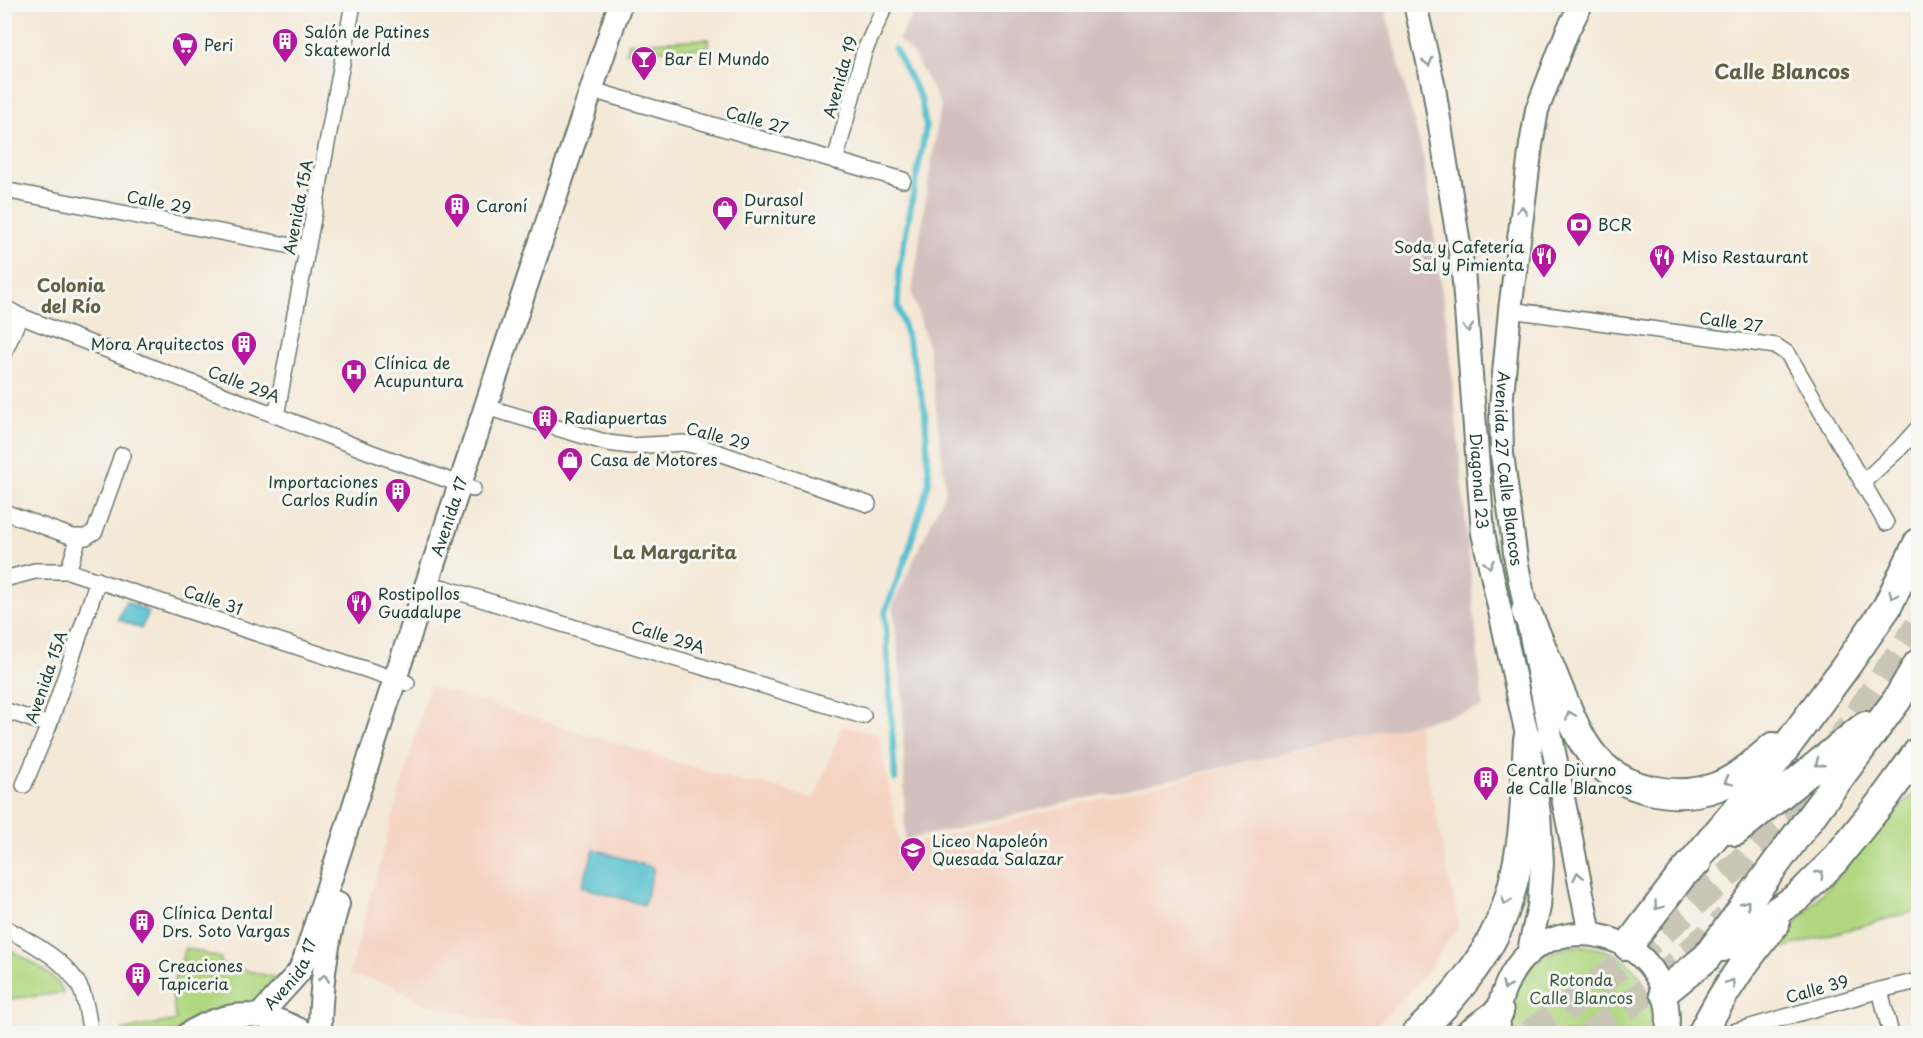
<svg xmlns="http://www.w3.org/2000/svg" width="1923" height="1038" font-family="'Playpen Sans',sans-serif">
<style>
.built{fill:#f5d3c2}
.industrial{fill:#d1c0bd}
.green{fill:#b1d881;stroke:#688a5a;stroke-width:1.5}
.water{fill:#53bfce;stroke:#397e81;stroke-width:1.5}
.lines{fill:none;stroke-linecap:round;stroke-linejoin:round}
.stream{stroke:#53bfce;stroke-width:6}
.highway-tunnel{stroke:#c9c6b6;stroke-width:28;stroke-dasharray:28 14;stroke-linecap:butt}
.street-casing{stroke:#6a796d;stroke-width:18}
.secondary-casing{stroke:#6a796d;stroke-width:26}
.highway-casing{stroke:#6a796d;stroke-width:32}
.street{stroke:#fff;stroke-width:15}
.secondary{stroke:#fff;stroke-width:22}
.highway{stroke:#fff;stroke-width:28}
.oneway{stroke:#8f9e9a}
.labels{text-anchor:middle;stroke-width:6;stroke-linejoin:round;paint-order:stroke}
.poi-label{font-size:16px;fill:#1f3d34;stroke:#f6f6f2;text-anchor:start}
.street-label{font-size:16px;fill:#1f3d34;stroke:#f6f6f2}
.park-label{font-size:16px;fill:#3c5c43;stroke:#f6f6f2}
.neighbourhood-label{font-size:18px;font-weight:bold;fill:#626148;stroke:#f6f6f2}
.quarter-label{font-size:20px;font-weight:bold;fill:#626148;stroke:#f6f6f2}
</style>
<rect width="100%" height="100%" fill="#f6f6f2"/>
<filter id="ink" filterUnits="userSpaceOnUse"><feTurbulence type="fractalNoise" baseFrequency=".0167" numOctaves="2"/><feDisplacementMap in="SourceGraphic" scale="12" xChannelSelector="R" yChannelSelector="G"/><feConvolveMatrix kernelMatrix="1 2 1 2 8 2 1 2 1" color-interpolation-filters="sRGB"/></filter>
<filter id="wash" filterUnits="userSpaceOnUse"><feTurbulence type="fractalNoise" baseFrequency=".008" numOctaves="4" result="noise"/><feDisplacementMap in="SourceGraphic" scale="24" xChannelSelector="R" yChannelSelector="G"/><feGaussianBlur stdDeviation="1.35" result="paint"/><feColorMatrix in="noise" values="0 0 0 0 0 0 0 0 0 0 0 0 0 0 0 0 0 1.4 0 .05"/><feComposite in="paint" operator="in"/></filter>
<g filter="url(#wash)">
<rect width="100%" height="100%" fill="#f4e8d6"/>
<!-- built -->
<path class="built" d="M429 686 746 783 757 782 814 799 842 726 879 735 900 847 1417 723 1459 925 1424 976 1375 1028 1366 1034H548L424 1004 393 985 349 975Z"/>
<!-- industrial -->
<path class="industrial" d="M919 4 1384 5 1423 157 1449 341 1483 708 905 840 903 698 893 605 946 490 929 350 912 293 928 182 941 105 913 54 898 40Z"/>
<!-- green -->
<path class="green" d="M709 39V48L626 52 629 43Z
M1918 790V910L1771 951 1889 818Z
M5 946C19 955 61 976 63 993L17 998 5 1001Z
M1584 946C1599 948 1615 952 1627 962 1646 979 1660 1008 1652 1034L1510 1033C1510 1024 1508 1014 1509 1005 1513 979 1539 953 1565 948 1571 946 1578 946 1584 946Z
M186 948 221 958V964L288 981 263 1011C227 1007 202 1004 176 1033H124L123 1030 176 1020 171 989Z
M250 1023 285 1034H203Z"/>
<!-- water -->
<path class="water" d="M126 601 149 612 141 629 118 619Z
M594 849 654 868 644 905 582 887Z"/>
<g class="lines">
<!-- stream -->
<path class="stream" d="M895 49 921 99 926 127 899 269 898 307 911 350 925 411 929 482 908 552 885 612 895 779"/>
</g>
</g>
<g filter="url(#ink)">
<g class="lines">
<!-- highway-tunnel -->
<path class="highway-tunnel" d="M1530 1034 1577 1000 1662 932 1741 862 1808 787 1918 627
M1591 1034 1649 989 1727 919"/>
<!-- street casing -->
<g class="street-casing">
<path id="street" d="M602 93 903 180
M835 161 864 52 886 4
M4 190 307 249
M4 307 20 316 370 452 473 489
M1510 310 1776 346 1788 354 1886 523
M4 353 20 316
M486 407 608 443 631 446 684 443 705 448 868 504
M276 416 353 4
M1862 483 1900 448 1918 428
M4 512 73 537H86L95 531 122 455
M68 571 79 537
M4 579 35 571H68L407 683
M427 584 445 588 863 716
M4 710 49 725
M24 785 49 725 98 580
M4 927C31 943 70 961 82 992 87 1005 88 1020 91 1034
M1880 990 1891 1034
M1726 1034 1880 990 1918 981"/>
</g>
<!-- secondary casing -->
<g class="secondary-casing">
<g id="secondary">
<path id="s1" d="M1415 4 1434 88 1463 270 1483 533 1528 740 1539 814 1542 863 1539 907 1528 955"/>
<path id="s2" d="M1581 4 1567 32 1537 110 1531 145 1510 310 1501 406 1502 454 1516 560 1590 934"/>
<path id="s3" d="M260 1015 299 972 305 958 395 679 620 4"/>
<path d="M188 1034C228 1008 266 1010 307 1034"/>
<path d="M320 1034C320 994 326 942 338 904"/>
<path d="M1500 1034C1497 1019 1499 1002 1505 988 1541 895 1680 930 1667 1034"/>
</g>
</g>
<!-- highway casing -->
<g class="highway-casing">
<path id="highway" d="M1526 611C1538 638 1549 665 1560 692 1570 714 1578 738 1594 757 1622 791 1676 801 1716 787 1738 779 1755 762 1773 747
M1736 831 1865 726
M1682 875 1761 781 1844 669 1887 607 1918 543
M1628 946 1682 875 1697 862
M1723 947 1798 897 1834 861 1884 799 1918 752
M1664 992 1706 958 1897 700 1918 664
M1416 1034C1449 1003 1480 967 1499 925 1511 898 1518 865 1522 836 1526 804 1526 772 1528 740
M1469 1034 1499 1012
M1702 1034C1722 993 1746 958 1775 924"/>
</g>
<!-- street -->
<use href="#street" class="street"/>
<!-- secondary -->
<use href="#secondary" class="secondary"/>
<!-- highway -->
<use href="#highway" class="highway"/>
</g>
<!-- one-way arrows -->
<defs><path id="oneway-chevron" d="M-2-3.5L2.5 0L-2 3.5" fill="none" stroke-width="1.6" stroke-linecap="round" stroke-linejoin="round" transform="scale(1.5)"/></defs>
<g class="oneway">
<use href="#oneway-chevron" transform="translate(1428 62) rotate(77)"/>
<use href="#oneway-chevron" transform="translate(1522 210) rotate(-83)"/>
<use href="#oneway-chevron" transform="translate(1468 328) rotate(85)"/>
<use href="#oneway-chevron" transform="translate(1489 564) rotate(78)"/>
<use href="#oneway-chevron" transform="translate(1893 595) rotate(116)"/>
<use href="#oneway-chevron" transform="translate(1570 715) rotate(-113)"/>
<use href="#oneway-chevron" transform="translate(1819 763) rotate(141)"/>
<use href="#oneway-chevron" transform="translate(1728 781) rotate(153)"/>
<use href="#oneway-chevron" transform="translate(1820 874) rotate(-46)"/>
<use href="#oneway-chevron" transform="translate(1578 876) rotate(-101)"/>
<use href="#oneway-chevron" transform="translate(1506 901) rotate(108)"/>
<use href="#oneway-chevron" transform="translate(1746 904) rotate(-54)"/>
<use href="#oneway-chevron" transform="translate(1658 906) rotate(127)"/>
<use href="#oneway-chevron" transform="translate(324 978) rotate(-82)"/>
<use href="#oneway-chevron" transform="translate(1731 983) rotate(-58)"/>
<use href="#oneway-chevron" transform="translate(1506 986) rotate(114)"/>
</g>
</g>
<!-- icons -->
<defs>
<g id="building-pin" transform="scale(1.35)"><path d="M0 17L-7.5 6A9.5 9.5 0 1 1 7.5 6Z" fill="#b5179e" stroke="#f6f6f2"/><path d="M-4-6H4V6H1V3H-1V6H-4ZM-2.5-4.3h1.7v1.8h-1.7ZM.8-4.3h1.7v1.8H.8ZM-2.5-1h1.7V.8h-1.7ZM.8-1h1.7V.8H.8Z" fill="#fff"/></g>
<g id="supermarket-pin" transform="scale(1.35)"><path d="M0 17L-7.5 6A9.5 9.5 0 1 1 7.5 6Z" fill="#b5179e" stroke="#f6f6f2"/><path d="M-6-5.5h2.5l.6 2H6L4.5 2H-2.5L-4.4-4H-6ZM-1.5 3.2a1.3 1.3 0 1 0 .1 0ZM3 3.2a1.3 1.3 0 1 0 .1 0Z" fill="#fff"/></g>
<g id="bar-pin" transform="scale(1.35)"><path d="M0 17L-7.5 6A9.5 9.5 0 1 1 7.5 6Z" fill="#b5179e" stroke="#f6f6f2"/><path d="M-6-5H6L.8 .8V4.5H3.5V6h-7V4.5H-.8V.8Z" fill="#fff"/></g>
<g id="shop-pin" transform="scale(1.35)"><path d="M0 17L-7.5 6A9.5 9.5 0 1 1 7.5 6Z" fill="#b5179e" stroke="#f6f6f2"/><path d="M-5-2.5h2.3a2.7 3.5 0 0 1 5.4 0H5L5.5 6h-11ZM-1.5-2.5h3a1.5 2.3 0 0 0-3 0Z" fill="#fff"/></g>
<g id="bank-pin" transform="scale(1.35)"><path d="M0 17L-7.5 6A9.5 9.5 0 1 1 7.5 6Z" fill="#b5179e" stroke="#f6f6f2"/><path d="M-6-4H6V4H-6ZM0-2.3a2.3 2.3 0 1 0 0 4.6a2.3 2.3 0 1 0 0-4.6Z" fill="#fff"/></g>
<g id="restaurant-pin" transform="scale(1.35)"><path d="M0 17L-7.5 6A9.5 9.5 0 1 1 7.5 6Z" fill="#b5179e" stroke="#f6f6f2"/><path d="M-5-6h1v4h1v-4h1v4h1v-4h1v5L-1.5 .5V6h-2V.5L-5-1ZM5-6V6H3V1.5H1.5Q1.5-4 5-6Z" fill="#fff"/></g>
<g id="hospital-pin" transform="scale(1.35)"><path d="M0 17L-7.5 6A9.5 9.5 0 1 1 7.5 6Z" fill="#b5179e" stroke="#f6f6f2"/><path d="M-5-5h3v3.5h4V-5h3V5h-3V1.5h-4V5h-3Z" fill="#fff"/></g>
<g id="school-pin" transform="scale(1.35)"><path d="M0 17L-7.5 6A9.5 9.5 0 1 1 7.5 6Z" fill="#b5179e" stroke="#f6f6f2"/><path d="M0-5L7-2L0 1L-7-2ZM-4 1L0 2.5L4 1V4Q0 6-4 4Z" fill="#fff"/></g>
</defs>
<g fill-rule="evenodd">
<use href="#building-pin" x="285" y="41"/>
<use href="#supermarket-pin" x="185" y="45"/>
<use href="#bar-pin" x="644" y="59"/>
<use href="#building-pin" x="457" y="206"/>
<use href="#shop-pin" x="725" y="209"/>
<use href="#bank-pin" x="1579" y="225"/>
<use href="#restaurant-pin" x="1544" y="256"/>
<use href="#restaurant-pin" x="1662" y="257"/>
<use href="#building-pin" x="244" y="344"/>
<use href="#hospital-pin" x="354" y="372"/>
<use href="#building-pin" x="545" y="418"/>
<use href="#shop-pin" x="570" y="460"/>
<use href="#building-pin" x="398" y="491"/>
<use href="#restaurant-pin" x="359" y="603"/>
<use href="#building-pin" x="1486" y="779"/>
<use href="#school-pin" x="913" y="850"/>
<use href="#building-pin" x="142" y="922"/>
<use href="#building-pin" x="138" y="975"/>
</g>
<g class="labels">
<!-- poi labels -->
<g class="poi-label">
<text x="304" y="38">Salón de Patines<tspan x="304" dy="18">Skateworld</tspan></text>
<text x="204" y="51">Peri</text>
<text x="664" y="65">Bar El Mundo</text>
<text x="744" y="206">Durasol<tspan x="744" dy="18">Furniture</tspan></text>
<text x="476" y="212">Caroní</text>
<text x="1598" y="231">BCR</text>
<text x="1524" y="253" text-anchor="end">Soda y Cafetería<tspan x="1524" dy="18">Sal y Pimienta</tspan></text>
<text x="1682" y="263">Miso Restaurant</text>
<text x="224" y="350" text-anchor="end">Mora Arquitectos</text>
<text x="374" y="369">Clínica de<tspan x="374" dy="18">Acupuntura</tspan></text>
<text x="564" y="424">Radiapuertas</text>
<text x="590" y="466">Casa de Motores</text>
<text x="378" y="488" text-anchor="end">Importaciones<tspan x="378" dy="18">Carlos Rudín</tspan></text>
<text x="378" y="600">Rostipollos<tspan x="378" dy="18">Guadalupe</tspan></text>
<text x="1506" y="776">Centro Diurno<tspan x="1506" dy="18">de Calle Blancos</tspan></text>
<text x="932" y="847">Liceo Napoleón<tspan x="932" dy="18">Quesada Salazar</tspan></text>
<text x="162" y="919">Clínica Dental<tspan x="162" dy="18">Drs. Soto Vargas</tspan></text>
<text x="158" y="972">Creaciones<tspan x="158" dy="18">Tapiceria</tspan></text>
</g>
<!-- street labels -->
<g class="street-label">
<text transform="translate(840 77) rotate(-74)" y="6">Avenida 19</text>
<text transform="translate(757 120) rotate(16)" y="6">Calle 27</text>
<text transform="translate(159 202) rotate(11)" y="6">Calle 29</text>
<text transform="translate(298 207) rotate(-79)" y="6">Avenida 15A</text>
<text transform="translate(1731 322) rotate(8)" y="6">Calle 27</text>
<text transform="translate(244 384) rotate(21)" y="6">Calle 29A</text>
<text transform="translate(718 436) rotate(15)" y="6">Calle 29</text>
<text dy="6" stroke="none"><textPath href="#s2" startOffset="476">Avenida 27 Calle Blancos</textPath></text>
<text dy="6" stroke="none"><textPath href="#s1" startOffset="482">Diagonal 23</textPath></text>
<text dy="6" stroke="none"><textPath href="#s3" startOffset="538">Avenida 17</textPath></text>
<text transform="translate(213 600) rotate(19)" y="6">Calle 31</text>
<text transform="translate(668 637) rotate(17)" y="6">Calle 29A</text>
<text transform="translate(46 677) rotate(-71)" y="6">Avenida 15A</text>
<text dy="6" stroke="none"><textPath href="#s3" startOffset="52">Avenida 17</textPath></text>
<text transform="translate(1817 989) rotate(-16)" y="6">Calle 39</text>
</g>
<!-- park labels -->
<g class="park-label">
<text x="1581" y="986">Rotonda<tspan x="1581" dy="18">Calle Blancos</tspan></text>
</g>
<!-- neighbourhood labels -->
<g class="neighbourhood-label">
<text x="71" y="292">Colonia<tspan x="71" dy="21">del Río</tspan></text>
<text x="675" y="559">La Margarita</text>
</g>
<!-- quarter labels -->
<g class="quarter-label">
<text x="1782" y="79">Calle Blancos</text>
</g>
</g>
<!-- margin -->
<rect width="1923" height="1038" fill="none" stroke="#f6f6f2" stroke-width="24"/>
</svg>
